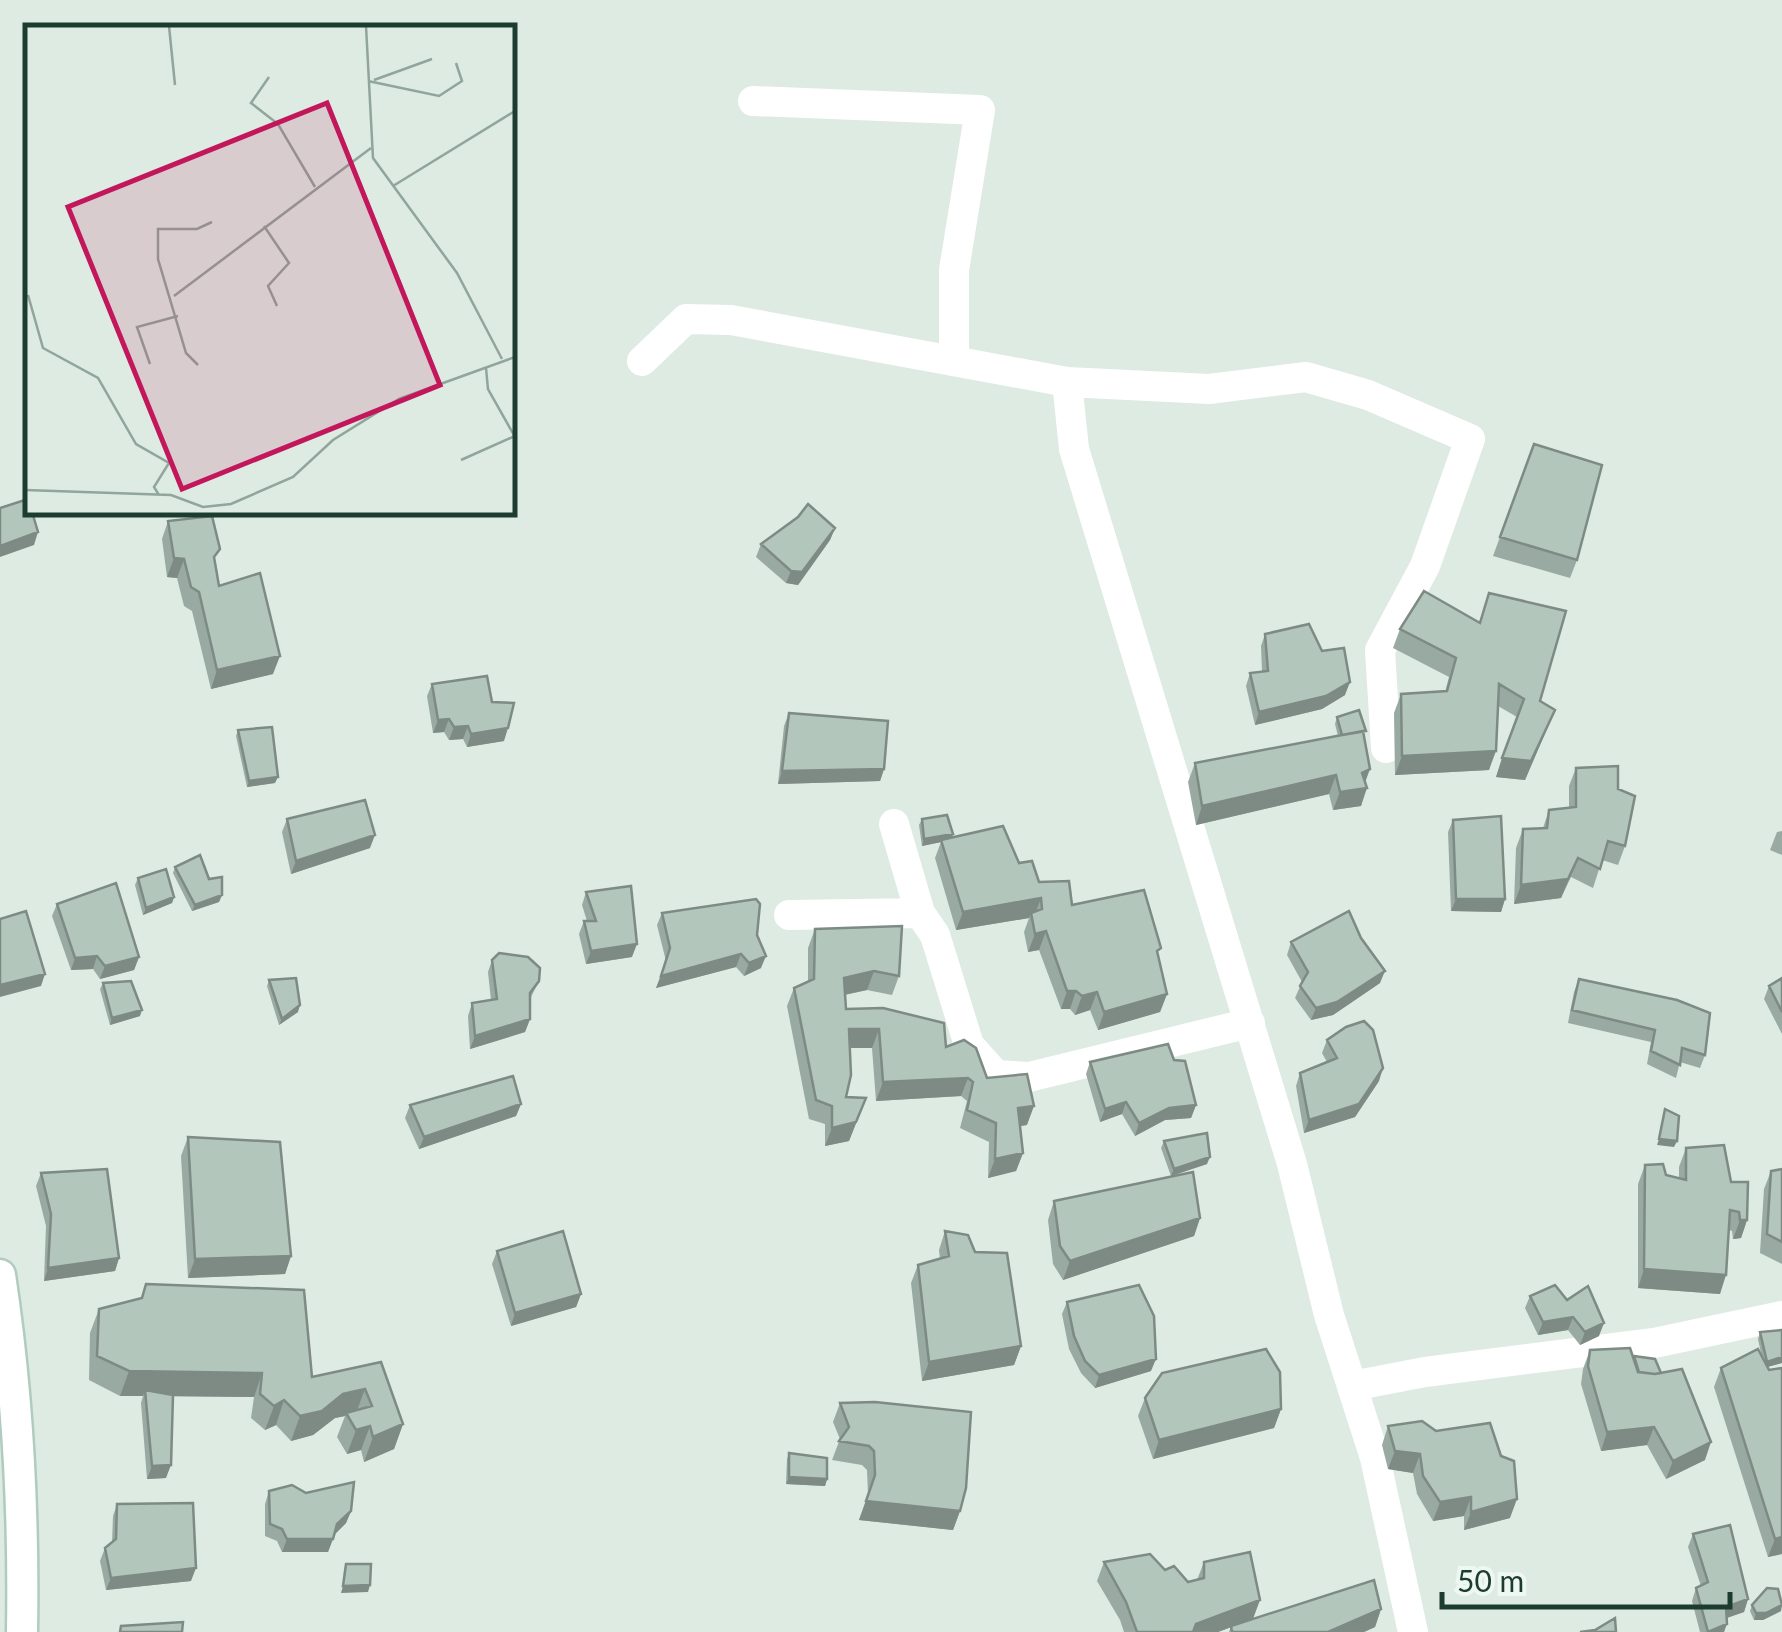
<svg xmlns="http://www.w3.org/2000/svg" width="1782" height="1632" font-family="Lato,sans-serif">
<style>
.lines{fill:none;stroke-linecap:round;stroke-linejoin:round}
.secondary-casing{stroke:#afccbe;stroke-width:35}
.street{stroke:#fff;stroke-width:30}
.secondary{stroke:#fff;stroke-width:30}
.wall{fill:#99aaa2}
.shaded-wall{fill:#7d8b84}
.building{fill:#b2c6bc;stroke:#7d8b84;stroke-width:2.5}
.inset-road{fill:none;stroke:#90a59b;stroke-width:2.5}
.view{fill:#c2185b;fill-opacity:0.15;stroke:#c2185b;stroke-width:5}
.inset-edge{fill:none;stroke:#1d3c30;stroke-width:5}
</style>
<rect width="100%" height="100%" fill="#ddebe3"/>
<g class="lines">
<!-- secondary casing -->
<g class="secondary-casing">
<path id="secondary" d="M0 1275C18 1394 24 1511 22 1632"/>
</g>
<!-- street -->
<path class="street" d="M753 101 980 110 954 270V360
M642 361 686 319 731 320 1067 382 1209 389 1306 377 1368 395 1470 439 1425 566 1380 650 1386 748
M1067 382 1074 449 1292 1164 1329 1315 1375 1458 1413 1632
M894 824 920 913
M789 915 920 913 935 935 969 1045 996 1075 1029 1077 1250 1023
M1352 1386 1425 1372 1654 1343 1782 1316"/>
<!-- secondary -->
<use href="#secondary" class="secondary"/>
</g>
<!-- wall -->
<path class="wall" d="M1534 444 1577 560 1570 578 1493 556Z
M168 521 215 564 219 586 273 674 211 689 192 611 184 606 177 578 167 577 162 539Z
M835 528 830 540 798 585 786 583 756 557 761 544Z
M1489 593 1540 701 1555 710 1525 780 1496 777 1517 717 1498 706 1489 770 1395 775 1394 713 1401 694 1445 692 1449 677 1393 648 1400 629 1479 623Z
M1265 634 1345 695 1322 709 1255 725 1246 686 1250 673 1262 672 1261 646Z
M432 684 492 702 504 741 467 747 463 739 449 740 444 732 433 733 427 696Z
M789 713 884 769 880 781 778 784 784 726Z
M1337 717 1364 736 1365 782 1361 806 1333 810 1329 794 1196 825 1188 782 1195 763 1338 736 1335 724Z
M238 730 275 783 247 787 236 736Z
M1576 768 1618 789 1625 846 1618 865 1602 860 1593 888 1571 877 1561 898 1514 904 1516 848 1523 829 1543 828 1549 810 1569 808V786Z
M287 819 370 848 291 874 282 832Z
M922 819 953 834 952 837 1019 863 1039 882 1072 905 1158 956 1167 994 1160 1012 1098 1030 1090 1010 1075 1015 1070 1009H1061L1039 950 1028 952 1024 932 1029 918 956 930 935 858 941 842 922 846 919 825Z
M1453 820 1505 899 1501 912 1451 911 1448 832Z
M1782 831V855L1770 850 1777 832Z
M175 867 209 879 222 895 219 902 192 911 173 873Z
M138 878 174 897 172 903 143 915 135 885Z
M586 892 632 957 586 964 579 934 584 921H587L582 905Z
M57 904 139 957 134 970 100 979 93 969 71 970 52 916Z
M662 913 757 935 761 968 744 976 736 967 656 988 666 961 657 925Z
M815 929 899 976 892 995 867 990 845 995 846 1009 946 1047 987 1078 1027 1125 1020 1126 1023 1153 1016 1171 988 1178 989 1142 960 1128 967 1101 961 1096 876 1101 872 1048H850L846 1097 866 1098 849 1141 825 1146V1124L809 1119 787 1006 794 988 808 982V948Z
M1291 942 1380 983 1333 1015 1311 1020 1295 998 1302 982 1287 955Z
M492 960 539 981 530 999V1019L525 1032 470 1049 468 1016 472 1003 491 1000 488 972Z
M1782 978V1034L1764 999 1769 986Z
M1579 979 1705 1055 1700 1068 1680 1062 1676 1078 1647 1064 1651 1042 1568 1023 1574 992Z
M269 980 298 1012 279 1025 267 986Z
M103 983 140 1016 110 1025 100 989Z
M1327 1040 1379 1081 1355 1117 1304 1133 1296 1086 1300 1073 1327 1062 1322 1053Z
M1174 1060 1196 1105 1191 1118 1165 1120 1135 1136 1122 1114 1100 1122 1086 1074 1090 1062Z
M521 1104 516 1116 419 1149 405 1118 410 1105Z
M188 1137 291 1256 285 1274 188 1278 181 1156Z
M1164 1141 1207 1164 1171 1176 1161 1148Z
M1686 1148 1731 1182 1747 1220 1741 1238 1733 1239 1732 1231 1729 1230 1720 1294 1638 1288V1184L1645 1165 1666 1175 1679 1178V1167Z
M1782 1169V1264L1760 1253 1764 1189 1771 1171Z
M41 1173 119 1258 115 1271 44 1281 46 1226 36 1186Z
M1054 1201 1200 1218 1194 1236 1063 1280 1053 1264 1048 1220Z
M945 1231 975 1252 1021 1346 1014 1365 922 1381 911 1283 918 1265 940 1259 939 1250Z
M497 1251 581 1294 576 1307 511 1326 492 1264Z
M146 1284 312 1377 381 1362 403 1424 394 1449 364 1462 361 1450 347 1454 337 1437 345 1416 335 1418 313 1435 291 1441 276 1425 265 1430 251 1418 254 1397 173 1396 166 1478 147 1479 141 1403 143 1396H120L89 1380 90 1333 99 1309 141 1298Z
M1530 1296 1567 1300 1599 1336 1580 1345 1568 1330 1538 1335 1525 1308Z
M1067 1302 1151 1371 1095 1388 1081 1373 1069 1349 1062 1314Z
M1782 1330V1363L1767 1367 1782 1554 1768 1557 1714 1387 1721 1368 1762 1358 1758 1339 1760 1332Z
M1590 1350 1633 1357 1661 1373 1705 1460 1666 1479 1647 1445 1601 1451 1581 1384 1583 1369Z
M1145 1398 1281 1409 1274 1428 1153 1459 1138 1416Z
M840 1403 960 1511 953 1530 859 1520 868 1494 867 1470 862 1465 832 1460 840 1439 833 1422Z
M1388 1426 1510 1518 1464 1530V1516L1433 1521 1417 1494 1413 1473 1388 1469 1382 1445Z
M789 1453 827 1479 825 1486 786 1484 787 1459Z
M269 1491 306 1493 351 1511 346 1523 334 1535 328 1552H282L277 1541 265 1536V1504Z
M117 1504 191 1581 106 1590 100 1561 105 1548 112 1543 113 1516Z
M1693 1534 1748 1599 1744 1612 1726 1618 1724 1632H1700L1692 1601 1696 1588 1701 1586 1688 1547Z
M1104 1562 1165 1570 1188 1582 1197 1580 1204 1562 1252 1619 1381 1609 1375 1627 1364 1632H1229L1231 1627 1218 1632H1124L1120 1620 1097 1581Z
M1782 1601 1781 1611 1763 1620H1754L1750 1611 1752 1605Z"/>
<!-- shaded-wall -->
<path class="shaded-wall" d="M835 528 830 540 798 585 786 583 791 571Z
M38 532 34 545 0 557V546Z
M174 558 184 559 177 578 167 577Z
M280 656 273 674 211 689 217 670Z
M1350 682 1345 695 1322 709 1255 725 1259 712Z
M1555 710 1525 780 1496 777 1502 758Z
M449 719 444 732 433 733 438 720Z
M468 726 463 739 449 740 454 727Z
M508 728 504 741 467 747 471 734Z
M1496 751 1489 770 1395 775 1402 756Z
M884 769 880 781 778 784 782 771Z
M1370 769 1363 788H1367L1361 806 1333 810 1340 792 1362 773Z
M1336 775 1329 794 1196 825 1202 806Z
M278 777 275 783 247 787 249 781Z
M953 834 951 840 922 846 924 839Z
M375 835 370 848 291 874 296 861Z
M1578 858 1561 898 1514 904 1521 885Z
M222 895 219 902 192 911 195 905Z
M174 897 172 903 143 915 146 908Z
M1041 898 1034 917 1031 913 1029 918 956 930 963 912Z
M1456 899H1505L1501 912 1451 911Z
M1046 931 1039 950 1028 952 1035 934Z
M637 944 632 957 586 964 591 951Z
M741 954 736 967 656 988 661 976Z
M97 956 93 969 71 970 75 958Z
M766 956 761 968 744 976 749 963Z
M139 957 134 970 100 979 105 966Z
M874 971 867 990 838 996 844 978Z
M1385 971 1380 983 1333 1015 1311 1020 1316 1008Z
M45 974 41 986 0 997V985Z
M1067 991H1076L1070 1009H1061Z
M1097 992 1090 1010 1075 1015 1082 996Z
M1167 994 1160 1012 1098 1030 1104 1012Z
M300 1005 298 1012 279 1025 282 1019Z
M142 1010 140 1016 110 1025 112 1018Z
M530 1019 525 1032 470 1049 475 1036Z
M849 1029H879L872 1048H842Z
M1383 1068 1379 1081 1355 1117 1304 1133 1309 1120Z
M968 1078 961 1096 876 1101 883 1082Z
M866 1098 849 1141 825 1146 832 1128Z
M1126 1102 1122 1114 1100 1122 1105 1109Z
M521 1104 516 1116 419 1149 424 1137Z
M1196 1105 1191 1118 1165 1120 1135 1136 1139 1123 1169 1108Z
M1034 1106 1027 1125 1012 1127 1018 1108Z
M1659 1139 1677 1141 1674 1147 1657 1145Z
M1023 1153 1016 1171 988 1178 995 1159Z
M1210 1157 1207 1164 1171 1176 1174 1169Z
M1200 1218 1194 1236 1063 1280 1070 1261Z
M1740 1220H1747L1741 1238 1733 1239Z
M291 1256 285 1274 188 1278 195 1259Z
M119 1258 115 1271 44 1281 48 1268Z
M1644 1269 1726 1275 1720 1294 1638 1288Z
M581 1294 576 1307 511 1326 515 1313Z
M1573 1317 1568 1330 1538 1335 1543 1322Z
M1604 1323 1599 1336 1580 1345 1585 1332Z
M1021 1346 1014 1365 922 1381 929 1362Z
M1782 1357V1363L1764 1368 1767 1362Z
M1156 1359 1151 1371 1095 1388 1099 1375Z
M129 1371 262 1373 254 1397 146 1396 145 1390 143 1396H120Z
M365 1389 356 1413H346L345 1416 335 1418 313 1435 291 1441 300 1416 343 1394Z
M284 1400 276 1425 265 1430 274 1406Z
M1281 1409 1274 1428 1153 1459 1159 1440Z
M403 1424 394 1449 364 1462 373 1437Z
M370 1426 361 1450 347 1454 356 1430Z
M1654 1427 1647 1445 1601 1451 1607 1432Z
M1711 1442 1705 1460 1666 1479 1673 1461Z
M1395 1451 1420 1454 1413 1473 1388 1469Z
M171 1465 166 1478 147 1479 152 1466Z
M789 1477 827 1479 825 1486 786 1484Z
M1471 1497 1464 1516 1433 1521 1440 1502Z
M1517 1499 1510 1518 1464 1530 1471 1512Z
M866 1501 960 1511 953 1530 859 1520Z
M351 1511 346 1523 332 1537 337 1524Z
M1782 1537V1554L1768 1557 1775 1539Z
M287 1539H333L328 1552H282Z
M196 1568 191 1581 106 1590 111 1578Z
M370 1585 368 1592 341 1593 343 1586Z
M1748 1599 1744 1612 1721 1620 1726 1607Z
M1260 1600 1253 1619 1218 1632H1193L1196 1624Z
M1782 1605 1781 1611 1763 1620H1754L1756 1613Z
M1381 1609 1375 1627 1364 1632H1328Z
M1727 1624 1724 1632H1708Z"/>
<!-- building -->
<path class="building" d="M1534 444 1602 465 1577 560 1500 537Z
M28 499V512H32L38 532 0 546V508Z
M808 504 835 528 802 572 791 571 761 544 798 517Z
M212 516 220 549 214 557 219 586 260 573 280 656 217 670 199 592 191 587 184 559 174 558 168 521Z
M1424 591 1480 623 1489 593 1566 611 1540 701 1555 710 1531 761 1502 758 1524 699 1499 684 1496 751 1402 756 1401 694 1447 691 1456 658 1400 629Z
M1309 624 1322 651 1344 648 1350 682 1326 696 1259 712 1250 673 1268 671 1265 634Z
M487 676 492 702 514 703 508 728 471 734 468 726 454 727 449 719 438 720 432 684Z
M1359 710 1366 731 1342 735 1337 717Z
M789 713 888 721 884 769 782 771Z
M272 727 278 777 249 781 238 730Z
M1363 731 1370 769 1362 773 1367 788 1340 792 1336 775 1202 806 1195 763Z
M1618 766V789L1635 796 1625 846 1608 841 1600 869 1578 858 1568 879 1521 885 1523 829 1547 828 1549 810 1576 807V768Z
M365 800 375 835 296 861 287 819Z
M947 815 953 834 924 839 922 819Z
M1501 816 1505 899H1456L1453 820Z
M1003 826 1019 863 1032 861 1039 882 1069 881 1072 905 1144 890 1161 948 1157 951 1167 994 1104 1012 1097 992 1082 996 1076 991H1067L1046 931 1035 934 1031 913 1042 909 1041 898 963 912 941 840Z
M200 855 209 879 222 877V895L195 905 175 867Z
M166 869 174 897 146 908 138 878Z
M116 883 139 957 105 966 97 956 75 958 57 904Z
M631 886 637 944 591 951 584 921H596L586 892Z
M756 899 760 904 757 935 766 956 749 963 741 954 661 976 670 948 662 913Z
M26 911 45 974 0 985V919Z
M1349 911 1361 938 1385 971 1337 1002 1316 1008 1300 986 1308 972 1291 942Z
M902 926 899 976 874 971 844 978 846 1009 883 1008 944 1023 946 1047 964 1040 976 1048 987 1078 1027 1074 1034 1106 1018 1108 1023 1153 995 1159 996 1123 967 1110 973 1082 968 1078 883 1082 879 1029H849L851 1075 846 1097 866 1098 856 1122 832 1128V1106L816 1100 794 988 814 979 815 929Z
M499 953 528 957 540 968 539 981 530 993V1019L475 1036 472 1003 497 999 492 960Z
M296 978 300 1005 282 1019 269 980Z
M1782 978V1012L1769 986Z
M1579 979 1677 1000 1710 1013 1705 1055 1682 1048 1680 1065 1651 1051 1655 1030 1572 1010Z
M131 981 142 1010 112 1018 103 983Z
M1364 1021 1373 1030 1383 1068 1359 1104 1309 1120 1300 1073 1337 1058 1327 1040 1346 1027Z
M1168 1044 1174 1060 1185 1061 1196 1105 1169 1108 1139 1123 1126 1102 1105 1109 1090 1062Z
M513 1076 521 1104 424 1137 410 1105Z
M1665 1109 1679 1116 1677 1141 1659 1139Z
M1207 1133 1210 1157 1174 1169 1164 1141Z
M188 1137 280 1142 291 1256 195 1259Z
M1724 1145 1731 1182H1748L1747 1220H1740L1739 1212 1730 1210 1726 1275 1644 1269 1645 1165 1663 1164 1666 1175 1686 1180V1148Z
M107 1169 119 1258 48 1268 51 1214 41 1173Z
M1782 1169V1242L1767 1234 1771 1171Z
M1193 1172 1200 1218 1070 1261 1060 1246 1054 1201Z
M563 1231 581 1294 515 1313 497 1251Z
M945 1231 968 1235 975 1252 1007 1253 1021 1346 929 1362 918 1265 949 1256Z
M146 1284 304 1290 312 1377 381 1362 403 1424 373 1437 370 1426 356 1430 346 1413 372 1406 365 1389 343 1394 322 1411 300 1416 284 1400 274 1406 260 1394 262 1373 129 1371 97 1356 99 1309 142 1298Z
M1139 1285 1154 1316 1156 1359 1099 1375 1085 1361 1074 1336 1067 1302Z
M1555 1285 1567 1300 1588 1286 1604 1323 1585 1332 1573 1317 1543 1322 1530 1296Z
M1782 1330V1357L1767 1362 1760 1332Z
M1630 1348 1638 1372 1655 1374 1682 1369 1711 1442 1673 1461 1654 1427 1607 1432 1588 1366 1590 1350Z
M1266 1349 1280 1372 1281 1409 1159 1440 1145 1398 1162 1373Z
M1758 1349 1769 1370 1782 1368V1537L1775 1539 1721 1368Z
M1634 1356 1655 1359 1661 1373 1655 1374 1639 1372Z
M145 1390 173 1395 171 1465 152 1466Z
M875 1402 971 1412 966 1488 960 1511 866 1501 875 1475 874 1451 869 1446 839 1441 849 1427 840 1403Z
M1422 1421 1436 1431 1490 1423 1501 1456 1514 1461 1517 1499 1471 1512V1497L1440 1502 1423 1476 1420 1454 1395 1451 1388 1426Z
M789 1453 827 1458V1479L789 1477Z
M354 1482 351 1511 337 1524 333 1539H287L282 1529 270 1524 269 1491 292 1485 306 1493Z
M193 1503 196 1568 111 1578 105 1548 116 1539 117 1504Z
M1730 1525 1748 1599 1726 1607 1727 1624 1708 1632 1696 1588 1708 1582 1693 1534Z
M1250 1552 1260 1600 1196 1624 1193 1632H1137L1126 1602 1104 1562 1150 1554 1165 1570 1174 1566 1188 1582 1204 1578V1562Z
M346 1564H371L370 1585 343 1586Z
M1374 1580 1381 1609 1328 1632H1232L1231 1626Z
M1767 1588 1778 1589 1782 1605 1766 1613H1756L1752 1605Z
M1615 1618 1616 1632H1580L1595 1630Z
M183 1622 182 1632H120L121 1626Z"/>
<!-- overview -->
<g transform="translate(25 25)">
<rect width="490" height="490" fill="#ddebe3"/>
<path class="inset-road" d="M144 1 150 60M341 1 348 133 432 248 477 334M244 52 226 78 253 99 290 162M349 55 407 34M343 56 414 71 437 56 431 38M368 161 490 86M239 201 264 238 243 261 252 281M3 270 18 323 73 353 111 419 144 438 129 462 134 470M149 271 346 123M125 339 112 302 153 291M173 340 161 328 133 234V204H172L187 197M461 343 463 364 490 412M436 435 490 411M0 465 146 470 178 482 206 479 268 452 308 415 374 374 490 332"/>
<path class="view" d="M302 78 415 360 157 464 43 182Z"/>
<rect width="490" height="490" class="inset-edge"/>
</g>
<!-- scale -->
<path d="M1442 1592v15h288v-15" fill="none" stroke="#1d3c30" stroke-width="5"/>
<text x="1457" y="1592" font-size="30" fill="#1d3c30" stroke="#eef7f2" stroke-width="8" paint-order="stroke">50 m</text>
</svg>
